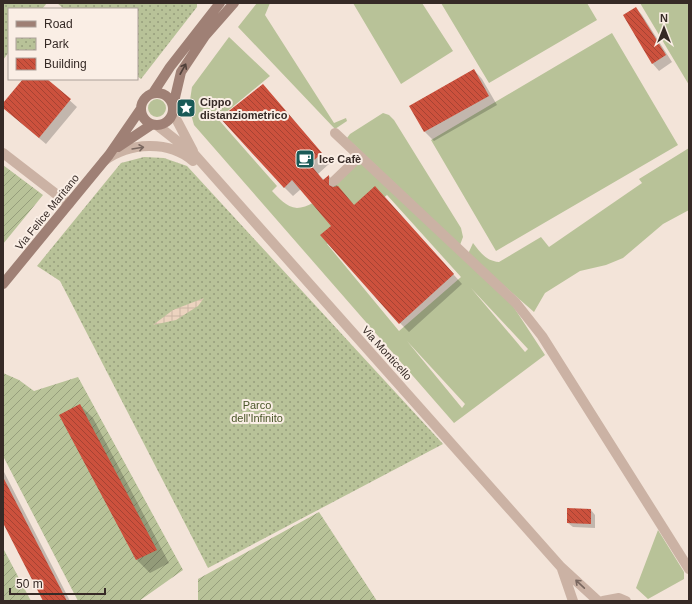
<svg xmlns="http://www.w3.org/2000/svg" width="692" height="604" font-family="Helvetica,sans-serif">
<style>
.grass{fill:#b8c298;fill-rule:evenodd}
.park{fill:url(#park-dots)}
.garden{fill:url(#garden-furrows)}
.plaza{fill:url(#plaza-grid)}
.shadow{fill:#0003}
.building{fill:url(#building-back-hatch)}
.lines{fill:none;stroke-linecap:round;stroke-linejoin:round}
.street{stroke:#cbb2a4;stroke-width:10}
.secondary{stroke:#9f8075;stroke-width:10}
.oneway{stroke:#50403a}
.oneway2{stroke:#79675f}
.labels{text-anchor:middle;stroke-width:4;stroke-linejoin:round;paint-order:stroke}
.poi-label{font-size:11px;font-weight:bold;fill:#362a26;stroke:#faeee5;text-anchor:start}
.street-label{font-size:11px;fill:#362a26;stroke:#faeee5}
.park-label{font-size:11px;fill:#4a5629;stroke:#faeee5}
</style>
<defs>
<pattern id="park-dots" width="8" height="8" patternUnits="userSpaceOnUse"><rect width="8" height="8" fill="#b8c298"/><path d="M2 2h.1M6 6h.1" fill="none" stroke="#969e7c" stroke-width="1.8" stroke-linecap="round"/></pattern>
<pattern id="garden-furrows" width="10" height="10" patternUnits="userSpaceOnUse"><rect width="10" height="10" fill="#b8c298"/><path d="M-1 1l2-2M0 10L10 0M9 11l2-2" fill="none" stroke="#969e7c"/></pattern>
<pattern id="plaza-grid" width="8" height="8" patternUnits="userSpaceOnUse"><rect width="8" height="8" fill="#ecd3bf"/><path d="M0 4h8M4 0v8" fill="none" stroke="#cbb5a4"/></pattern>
<pattern id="building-back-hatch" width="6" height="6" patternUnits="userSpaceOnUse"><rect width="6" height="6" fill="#cc513d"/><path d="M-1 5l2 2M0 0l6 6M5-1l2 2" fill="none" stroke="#a64333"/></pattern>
</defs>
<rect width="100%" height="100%" fill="#f3e4d9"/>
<!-- grass -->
<path class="grass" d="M257 3H270L265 15 334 123 346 118 347 121 335 129 238 27Z
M353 3H422L453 51 401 84Z
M441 3H587L597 20 489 83Z
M640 3H689V85Z
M612 33 678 145 496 251 431 140Z
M229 37 270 76 218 119 277 186 272 191C279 198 286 207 297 208 318 208 346 174 360 160L511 303 545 355 454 423 194 125 189 107 192 87ZM387 195 461 277 399 331 327 244ZM471 288 528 349 525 352ZM407 341 465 404 462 408Z
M148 108a9 9 0 1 1 18 0a9 9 0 1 1-18 0Z
M383 113 389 115 394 120 461 228 463 237 460 245 347 138 350 134Z
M689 148V210L663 224 623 258 606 265 580 271 545 293 534 312 468 254 473 243C481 253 486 261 499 262L541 237 549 247 642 183 639 179Z
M658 530 684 572V579L648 599 636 588Z"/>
<!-- park -->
<path class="park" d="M3 3H47L42 9H9V52L3 60Z
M57 3H197V7L141 79 137 76V9H64Z
M144 157 164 158 187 166 443 444 208 568 60 281 37 266 121 163Z"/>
<!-- garden -->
<path class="garden" d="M3 165 43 195 3 244Z
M3 373 19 380 34 391 78 377 183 570 139 601H78L3 456Z
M319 512 377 601 198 600V579Z
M3 548 31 601H3Z"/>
<!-- plaza -->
<path class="plaza" d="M204 298 198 306 176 320 153 325 173 310Z"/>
<!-- shadow -->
<path class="shadow" d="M636 8 642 15 672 62 659 71 653 64 624 16Z
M474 70 482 79 497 105 434 141 425 132 410 106Z
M20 79H46L77 107 46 144 3 108V105L23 81Z
M263 85 330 163 318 174 324 180 329 176 355 206 384 196 462 284 409 332 400 323 332 226 301 189 293 196 284 187Z
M80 405 93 418 169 563 150 573 137 560 61 415Z
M3 470 70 601H44L3 521Z
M591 510 595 515V528L573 527 568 523Z"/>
<!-- building -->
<path class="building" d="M636 7 666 55 652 64 623 15Z
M474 69 489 96 424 132 409 106Z
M23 79H47L71 99 39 138 3 108V103Z
M263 84 322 153 310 164 323 180 329 175V185L333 187 338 186 354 205 375 186 454 274 399 324 320 235 331 226 292 180 284 188 220 118Z
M80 404 157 550 136 560 59 415Z
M3 477 67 601H43L3 523Z
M567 508 591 509V524L567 523Z"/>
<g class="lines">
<!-- street -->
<path class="street" d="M173 113 193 151
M158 126 195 155 561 567 598 601
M335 133 516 303 542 336 689 569
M3 153 69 204
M104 161C129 142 169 140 193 161
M334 181 359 157
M562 569 573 601
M603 601 619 598 626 601"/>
<!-- secondary -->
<path class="secondary" d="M141 109a16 16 0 1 1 32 0a16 16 0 1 1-32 0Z
M153 93 170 67 220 3
M173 106 181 72 205 36 234 3
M118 147 151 125
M3 284 109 155 140 110"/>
</g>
<!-- one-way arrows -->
<defs><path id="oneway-shaft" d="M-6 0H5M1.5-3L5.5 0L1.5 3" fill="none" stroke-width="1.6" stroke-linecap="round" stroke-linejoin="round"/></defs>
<use class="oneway" href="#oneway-shaft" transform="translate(183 69) rotate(-61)"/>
<g class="oneway2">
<use href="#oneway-shaft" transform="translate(138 148) rotate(-9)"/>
<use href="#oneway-shaft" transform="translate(580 584) rotate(-137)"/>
</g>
<!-- icons -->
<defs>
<g id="sight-square" transform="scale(1)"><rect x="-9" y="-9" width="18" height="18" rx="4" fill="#1a5a57" stroke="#faeee5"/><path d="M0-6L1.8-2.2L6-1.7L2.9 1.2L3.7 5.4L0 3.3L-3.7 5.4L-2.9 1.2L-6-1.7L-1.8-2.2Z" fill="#fff"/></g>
<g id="cafe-square" transform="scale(1)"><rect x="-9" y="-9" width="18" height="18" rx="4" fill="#1a5a57" stroke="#faeee5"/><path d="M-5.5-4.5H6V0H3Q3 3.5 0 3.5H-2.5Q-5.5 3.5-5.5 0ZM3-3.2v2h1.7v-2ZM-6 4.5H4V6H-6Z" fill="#fff"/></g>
</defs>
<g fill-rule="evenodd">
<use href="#sight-square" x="186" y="108"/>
<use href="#cafe-square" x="305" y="159"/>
</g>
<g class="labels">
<!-- poi labels -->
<g class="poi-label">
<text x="200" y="106">Cippo<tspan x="200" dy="13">distanziometrico</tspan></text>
<text x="319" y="163">Ice Cafè</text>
</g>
<!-- street labels -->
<g class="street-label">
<text transform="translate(47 212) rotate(-51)" y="4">Via Felice Maritano</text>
<text transform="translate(387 353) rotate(48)" y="4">Via Monticello</text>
</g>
<!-- park labels -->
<g class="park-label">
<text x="257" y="409">Parco<tspan x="257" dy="13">dell'Infinito</tspan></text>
</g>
</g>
<!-- border -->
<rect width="692" height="604" fill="none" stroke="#362a26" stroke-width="8"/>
<!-- legend -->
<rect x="8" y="8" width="130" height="72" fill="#faeee5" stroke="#aca099"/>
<rect x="16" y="21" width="20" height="6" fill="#9f8075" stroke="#aca099"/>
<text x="44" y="28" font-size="12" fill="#362a26">Road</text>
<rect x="16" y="38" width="20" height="12" fill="url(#park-dots)" stroke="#aca099"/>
<text x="44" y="48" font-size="12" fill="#362a26">Park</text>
<rect x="16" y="58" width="20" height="12" fill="url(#building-back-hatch)" stroke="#aca099"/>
<text x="44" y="68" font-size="12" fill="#362a26">Building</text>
<!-- north arrow -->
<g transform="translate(664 28)" stroke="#faeee5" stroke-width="3" paint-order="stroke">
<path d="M0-3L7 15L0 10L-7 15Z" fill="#362a26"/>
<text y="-6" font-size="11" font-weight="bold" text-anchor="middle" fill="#362a26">N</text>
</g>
<!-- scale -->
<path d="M10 588v6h95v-6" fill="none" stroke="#362a26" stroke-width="2"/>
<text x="16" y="588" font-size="12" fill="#362a26" stroke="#faeee5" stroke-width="3" paint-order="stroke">50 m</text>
</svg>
